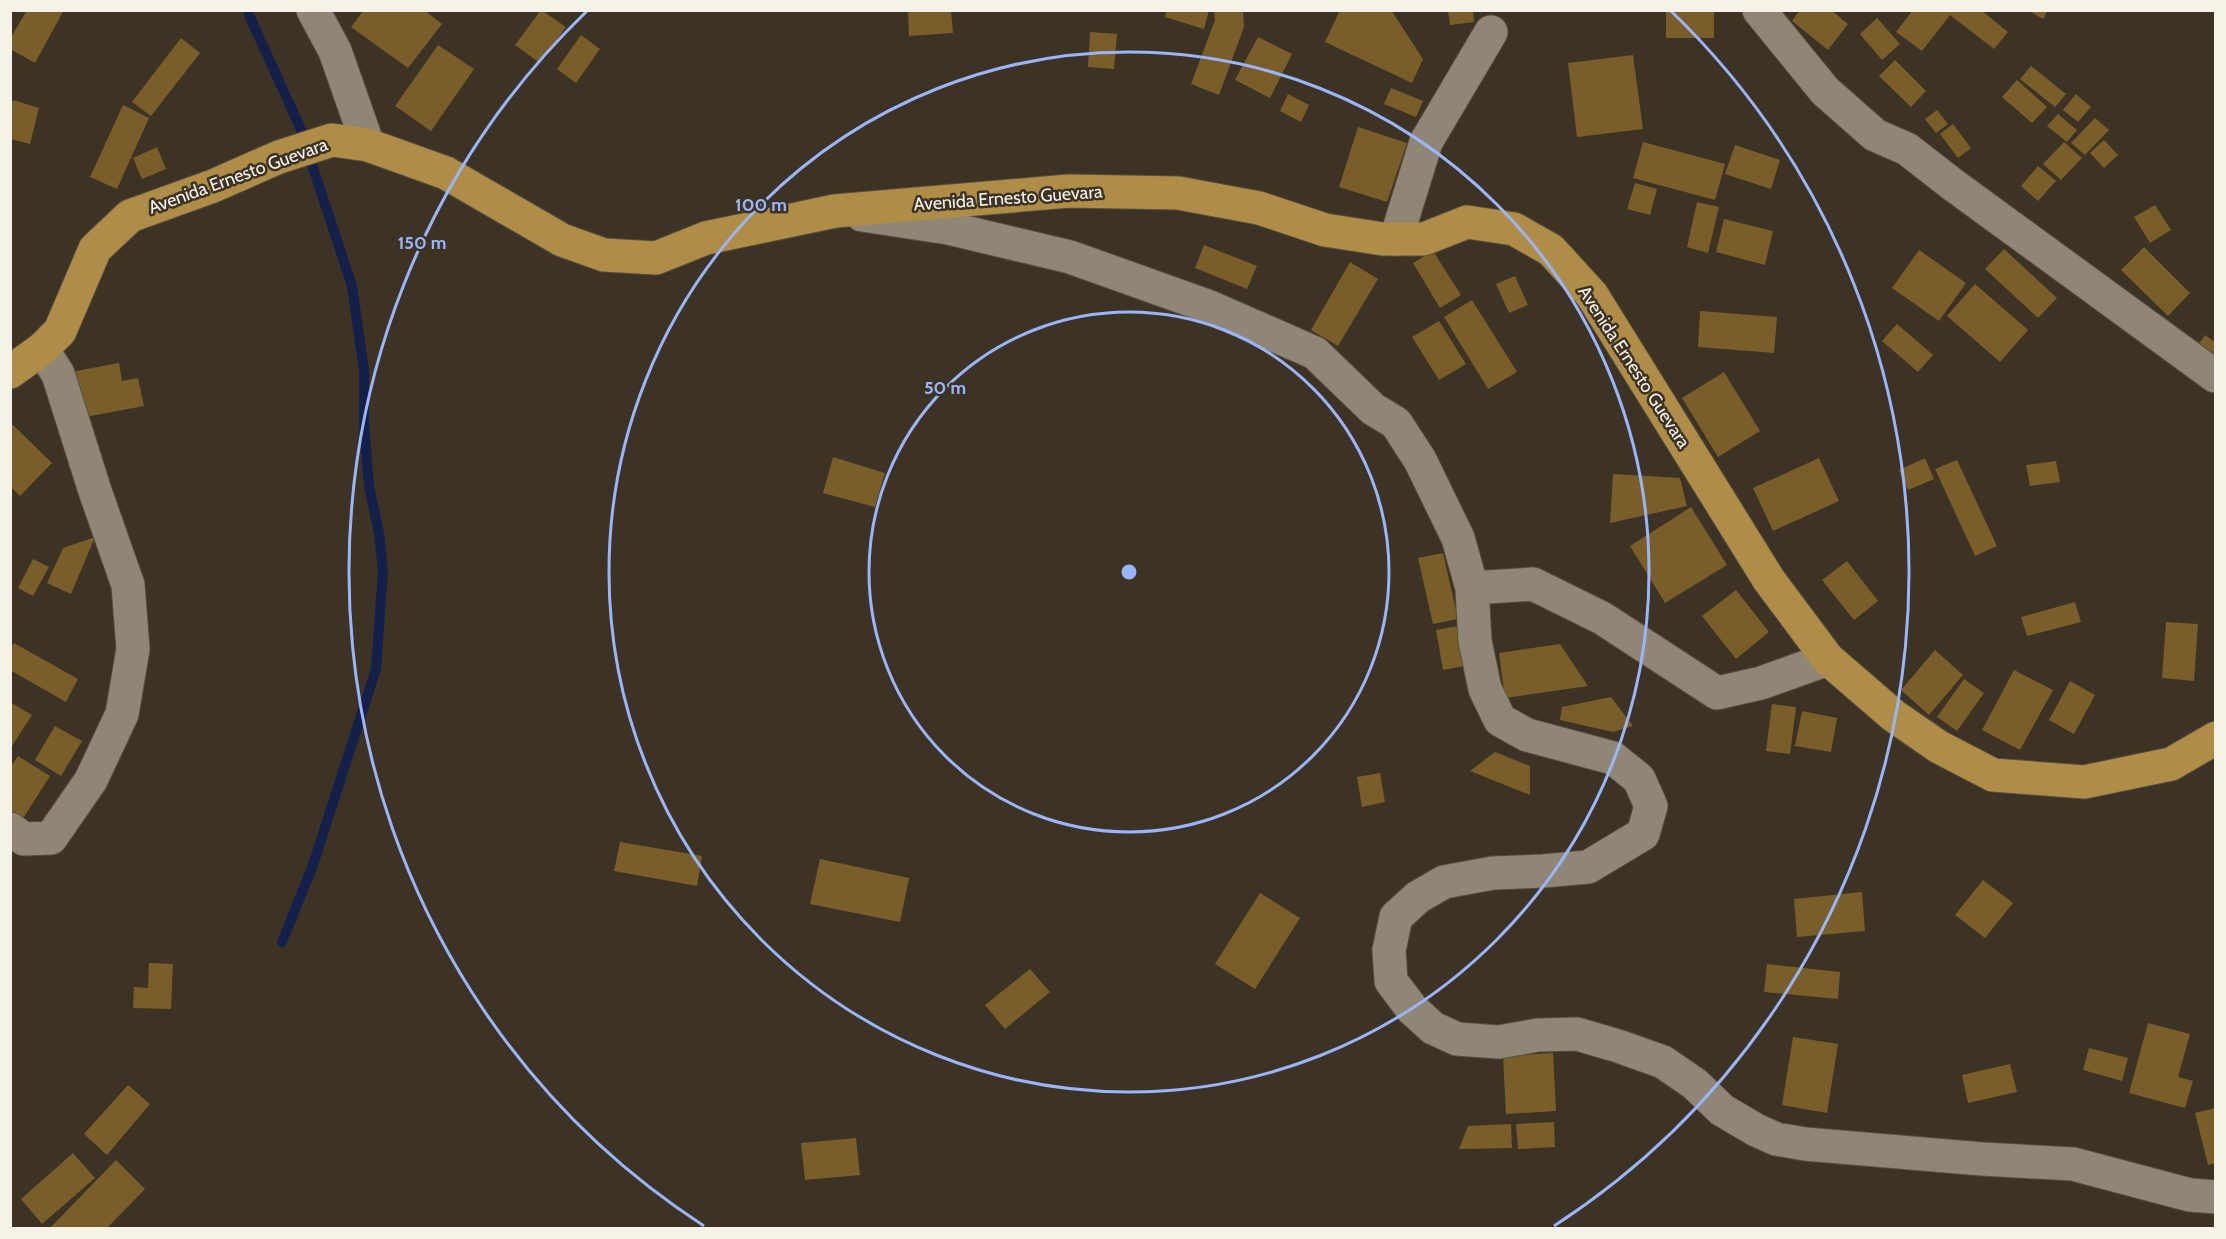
<svg xmlns="http://www.w3.org/2000/svg" width="2226" height="1239" font-family="Cabin,sans-serif">
<style>
.lines{fill:none;stroke-linecap:round;stroke-linejoin:round}
.stream{stroke:#142049;stroke-width:10}
.building{fill:#795e29}
.minor-casing{stroke:#564f41;stroke-width:35}
.major-casing{stroke:#564f41;stroke-width:35}
.minor{stroke:#908675;stroke-width:33}
.major{stroke:#af8d47;stroke-width:33}
.ring{fill:none;stroke:#9ab5fd;stroke-width:3}
.labels{text-anchor:middle;stroke-width:5;stroke-linejoin:round;paint-order:stroke}
.street-label{font-size:18px;fill:#f7f2e8;stroke:#3c3324}
.centre{fill:#9ab5fd;stroke:#3c3324;stroke-width:3}
.ring-label{font-size:18px;text-anchor:middle;font-weight:bold;fill:#9ab5fd;stroke:#3c3324;stroke-width:5;stroke-linejoin:round;paint-order:stroke}
</style>
<rect width="100%" height="100%" fill="#3c3324"/>
<g class="lines">
<!-- stream -->
<path class="stream" d="M249 15 299 125 352 286 364 370V423L369 486 379 533 383 571 376 669 313 865 282 942"/>
</g>
<!-- building -->
<path class="building" d="M27 10H64L35 63 10 49V39Z
M364 10H424L442 24 408 68 351 27Z
M541 10 566 27 540 63 515 45Z
M908 10H951L953 33 909 36Z
M1167 10H1209L1204 29 1165 17Z
M1214 10H1243L1244 27 1219 95 1191 84 1215 20Z
M1340 10H1391L1423 59 1412 83 1325 42Z
M1448 10H1473L1474 22 1450 25Z
M1666 10H1714V38H1666Z
M1800 10H1831L1848 24 1828 50 1792 21Z
M1913 10H1981L2008 32 1994 49 1950 15 1922 51 1896 32Z
M2028 10H2048L2043 19Z
M1877 18 1900 44 1882 60 1860 34Z
M1090 32 1117 34 1114 69 1088 67Z
M581 35 600 49 576 83 557 69Z
M1258 37 1292 54 1270 98 1235 80Z
M181 38 200 53 151 116 132 102Z
M438 45 474 69 431 131 395 106Z
M1633 55 1643 129 1577 137 1568 63Z
M1895 60 1926 91 1911 107 1879 76Z
M2031 66 2066 94 2055 107 2020 79Z
M2017 80 2047 107 2032 123 2002 97Z
M1391 88 1423 101 1416 117 1384 104Z
M1288 94 1309 105 1301 122 1280 111Z
M2076 94 2091 107 2078 122 2063 110Z
M13 100 39 108 30 144 10 139V108Z
M123 105 149 118 117 189 90 177Z
M1937 110 1948 124 1936 133 1925 119Z
M2058 114 2077 130 2067 142 2047 126Z
M2095 118 2109 130 2085 155 2071 143Z
M1953 124 1971 148 1958 158 1940 134Z
M1358 127 1407 143 1387 202 1339 187Z
M2104 140 2118 155 2104 168 2090 153Z
M1643 142 1725 164 1715 200 1633 178Z
M2064 142 2082 158 2061 180 2043 164Z
M1735 145 1780 160 1771 189 1725 174Z
M157 147 166 169 142 179 133 158Z
M2038 166 2056 181 2038 201 2021 186Z
M1635 183 1657 189 1650 215 1627 209Z
M1697 202 1719 207 1708 253 1687 247Z
M2155 205 2171 230 2150 243 2134 217Z
M1724 219 1773 231 1765 265 1716 252Z
M1204 245 1257 266 1247 289 1195 268Z
M2144 247 2190 293 2168 316 2121 270Z
M2004 249 2057 298 2038 318 1985 269Z
M1919 250 1966 283 1939 321 1892 288Z
M1433 251 1461 295 1440 308 1413 263Z
M1350 262 1378 279 1338 346 1311 330Z
M1515 276 1528 305 1509 313 1496 284Z
M1975 284 2028 330 2000 362 1947 316Z
M1472 300 1517 372 1488 389 1444 317Z
M1700 311 1777 317 1774 353 1698 347Z
M1439 321 1466 364 1439 380 1412 337Z
M1897 324 1933 355 1918 372 1882 341Z
M2205 335 2216 343V360L2192 353Z
M119 363 122 381 138 378 144 406 80 418 71 372Z
M1724 372 1760 431 1718 457 1682 398Z
M13 425 52 463 20 496 10 486V427Z
M833 457 885 473 875 507 823 493Z
M1819 458 1839 501 1773 531 1753 488Z
M1925 458 1934 479 1908 490 1899 470Z
M1957 460 1997 546 1975 556 1935 469Z
M2056 461 2060 482 2030 486 2026 465Z
M1613 474 1680 478 1687 506 1610 523Z
M1691 507 1727 565 1665 603 1630 546Z
M95 537 71 594 47 583 63 548Z
M1443 553 1458 619 1433 624 1418 558Z
M33 559 49 567 33 596 18 588Z
M1847 561 1878 601 1854 620 1822 580Z
M1736 590 1769 632 1736 659 1702 616Z
M2075 602 2081 622 2027 636 2021 617Z
M2166 622 2198 624 2194 681 2162 678Z
M1459 626 1465 666 1443 670 1436 630Z
M14 643 78 679 66 702 10 670V648Z
M1560 644 1588 686 1505 698 1499 653Z
M1935 650 1963 675 1929 715 1901 690Z
M2014 670 2053 690 2020 750 1982 730Z
M1964 679 1984 693 1957 731 1937 717Z
M2070 681 2095 695 2074 734 2049 720Z
M1611 697 1633 726 1613 732 1560 720 1562 707Z
M10 702 32 715 12 746 10 745Z
M1772 704 1796 707 1790 754 1766 751Z
M1802 711 1837 718 1831 752 1795 746Z
M55 726 82 741 61 776 35 760Z
M1495 752 1530 766V795L1470 771Z
M18 756 50 776 22 820 10 813V768Z
M1380 773 1385 802 1362 807 1357 777Z
M620 842 702 856 697 886 614 871Z
M820 859 909 878 900 922 810 904Z
M1983 880 2013 903 1985 938 1955 915Z
M1862 892 1865 931 1797 937 1794 899Z
M1260 893 1300 918 1255 989 1215 964Z
M149 963 173 964 171 1009 133 1008 134 987 148 988Z
M1767 964 1840 972 1838 999 1764 992Z
M1030 969 1050 992 1005 1029 985 1005Z
M2148 1023 2190 1034 2178 1077 2193 1081 2185 1108 2129 1093Z
M1793 1037 1838 1044 1827 1113 1782 1105Z
M2089 1048 2128 1058 2122 1081 2083 1070Z
M1553 1053 1556 1111 1506 1114 1503 1056Z
M2010 1064 2017 1092 1968 1103 1962 1075Z
M128 1085 150 1104 107 1155 84 1134Z
M2216 1108V1163L2208 1165 2195 1113Z
M1554 1122 1555 1147 1518 1149 1516 1124Z
M1511 1124 1512 1148 1459 1149 1468 1126Z
M856 1138 860 1175 805 1180 801 1143Z
M73 1153 95 1178 42 1224 21 1199Z
M116 1160 145 1189 107 1228H50Z"/>
<g class="lines">
<!-- minor casing -->
<g class="minor-casing">
<path id="minor" d="M313 10 335 51 368 145
M1759 10 1825 91 1875 135 1907 149 1952 184 2215 376
M862 215 948 228 1070 257 1210 307 1315 353 1373 409 1396 423 1420 460 1458 538 1472 588 1475 641 1485 689 1500 720 1527 735 1613 758 1639 779 1651 806 1643 834 1588 867 1543 871 1493 873 1444 882 1418 897 1396 917 1389 950 1391 981 1412 1009 1433 1028 1457 1039 1499 1042 1538 1035 1577 1034 1618 1046 1663 1062 1695 1084 1722 1110 1756 1130 1776 1139 1805 1144 1982 1159 2073 1164 2190 1195 2216 1197
M1396 239 1426 142 1491 32
M1472 588 1533 584 1602 618 1717 693 1761 683 1828 659
M10 829 24 839 51 838 91 780 122 714 133 649 128 585 95 491 58 374 42 349"/>
</g>
<!-- major casing -->
<g class="major-casing">
<path id="major" d="M10 372 42 349 60 331 95 249 130 216 213 186 279 157 332 140 368 145 446 173 562 240 604 255 656 258 706 238 835 211 1069 191 1178 193 1259 208 1325 230 1383 239H1424L1467 222 1514 229 1551 250 1592 295 1769 580 1828 659 1894 716 1939 747 1993 775 2084 782 2171 764 2216 738"/>
</g>
<!-- minor -->
<use href="#minor" class="minor"/>
<!-- major -->
<use href="#major" class="major"/>
</g>
<!-- distance rings -->
<g class="ring">
<circle cx="1129" cy="572" r="260"/>
<circle cx="1129" cy="572" r="520"/>
<path d="M704 1226A780 780 0 0 1 587 11M1671 11A780 780 0 0 1 1554 1226"/>
</g>
<g class="labels">
<!-- street labels -->
<g class="street-label">
<text transform="translate(238 176) rotate(-20)" y="6">Avenida Ernesto Guevara</text>
<text transform="translate(1008 198) rotate(-4)" y="6">Avenida Ernesto Guevara</text>
<text transform="translate(1634 367) rotate(57)" y="6">Avenida Ernesto Guevara</text>
</g>
</g>
<circle cx="1129" cy="572" r="9" class="centre"/>
<g class="ring-label">
<text x="761" y="211">100 m</text>
<text x="422" y="249">150 m</text>
<text x="945" y="394">50 m</text>
</g>
<!-- border -->
<rect width="2226" height="1239" fill="none" stroke="#f7f2e8" stroke-width="24"/>
</svg>
